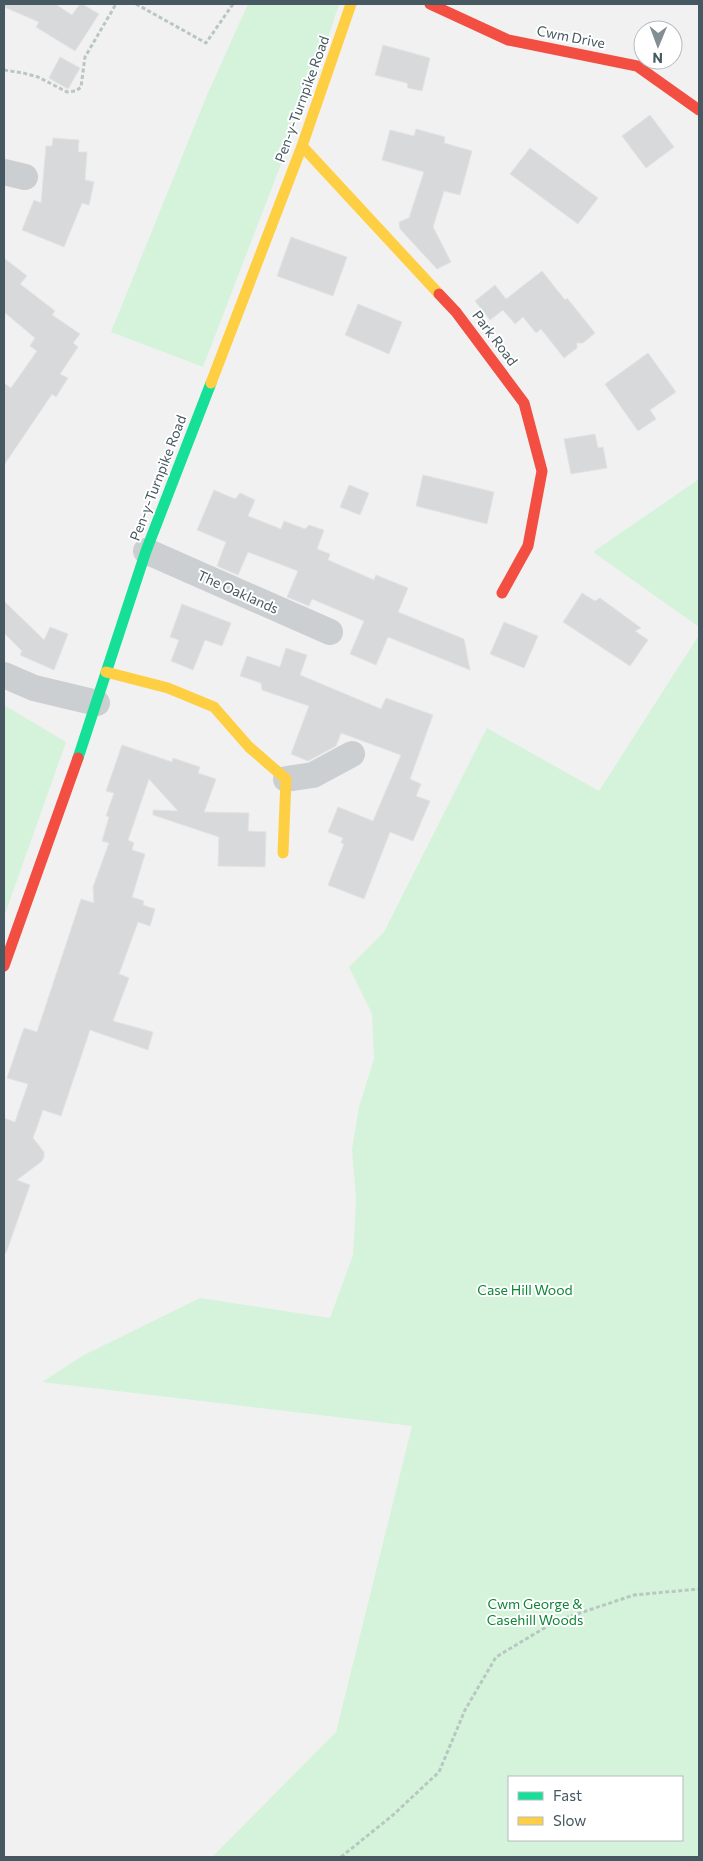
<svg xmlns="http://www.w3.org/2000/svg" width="703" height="1861" font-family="Commissioner,sans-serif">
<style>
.green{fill:#d4f3da;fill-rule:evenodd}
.building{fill:#d8d9da;stroke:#e3e3e4}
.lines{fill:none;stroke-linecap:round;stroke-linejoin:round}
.path{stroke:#b8c7c1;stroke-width:3;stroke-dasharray:4 2.5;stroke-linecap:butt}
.street{stroke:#cbcfd1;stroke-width:26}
.fast{stroke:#16e098;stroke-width:11}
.slow{stroke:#ffcf43;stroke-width:11}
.jam{stroke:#f24e42;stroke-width:11}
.labels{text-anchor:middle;stroke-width:4;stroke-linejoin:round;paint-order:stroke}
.street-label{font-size:14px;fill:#465861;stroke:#fff}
.park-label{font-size:14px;fill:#0d8636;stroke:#fff}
</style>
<rect width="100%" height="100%" fill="#f2f1f1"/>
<!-- green -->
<path class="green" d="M248 4H339L318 68 203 367 111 332 207 95Z
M699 479V627L593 552Z
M699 635V1857H212L336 1732 412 1426 42 1382 82 1356 200 1298 330 1318 353 1255 356 1200 352 1149 359 1107 374 1059 372 1014 349 967 384 932 487 728 599 791ZM682 1777V1840H509V1777Z
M4 705 66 742 4 917Z"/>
<!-- building -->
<path class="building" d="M4 4H55L72 15 80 4H82L99 14 75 51 36 27 39 22 4 7Z
M383 45 430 58 422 91 408 88 407 83 375 75Z
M60 57 80 68 68 89 49 78Z
M650 115 674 147 646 168 622 136Z
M416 129 445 137 444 143 472 151 460 195 444 191 433 227 451 262 437 269 400 229 399 222 409 218 424 172 382 160 390 130 414 136Z
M53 138 79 140 78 152H87L85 180 94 182 89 205 82 203 64 247 22 230 34 200 41 203 46 146H52Z
M530 148 598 198 578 224 510 174Z
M291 237 347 257 333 296 277 276Z
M4 258 27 276 20 284 55 311 52 315 80 334 73 343 78 347 60 374 68 378 56 397 52 394 4 465V383L11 388 37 351 30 346 35 338 4 312Z
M542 271 565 300 567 298 595 333 583 343H577V348L564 358 541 329 536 333 523 317 515 324 503 310 490 320 475 301 495 285 506 299Z
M358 304 402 322 389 354 345 335Z
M648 353 676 392 650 410 656 419 638 431 605 384Z
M595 434 598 448 603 447 607 468 571 474 564 439Z
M423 475 494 492 487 524 416 506Z
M349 485 369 493 360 515 340 507Z
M214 490 235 499 240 493 255 500 248 516 281 529 284 521 305 529 309 525 324 530 317 549 330 554 328 560 374 580 376 575 408 588 398 612 464 639 470 670 388 637 376 665 350 654 364 621 312 599 309 606 287 597 298 571 248 552 238 575 217 566 226 542 197 530Z
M582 593 595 601 600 598 641 628 635 631 648 640 630 666 563 622Z
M4 601 44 640 50 627 68 634 54 670 20 655 22 651 4 633Z
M182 604 231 623 222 646 205 640 193 670 171 661 179 640 170 637Z
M504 622 538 636 524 668 490 654Z
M286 648 307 655 300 675 381 709 386 698 433 715 410 779 421 784 416 796 430 801 413 841 390 832 364 899 328 885 344 844 341 843 343 838 328 832 338 807 373 821 401 755 341 733 336 746 308 761 291 754 309 706 262 690 261 683 240 676 247 656 280 667Z
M122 745 172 762 173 758 200 767 198 773 216 779 204 812 249 813 248 831 266 832 265 867 218 866 219 837 153 815V810L178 811 149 779 128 840 134 843 132 850 145 854 132 897 144 901 143 905 155 909 150 926 138 922 119 974 129 978 113 1021 153 1032 148 1050 90 1030 61 1116 43 1110 33 1138 44 1152V1157L42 1161 17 1180 30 1185 6 1253 4 1252V1118L15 1122 28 1084 7 1078 24 1028 37 1032 81 899 94 903 93 887 109 843 102 841 109 817 106 816 114 793 106 791Z"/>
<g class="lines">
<!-- path -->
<path class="path" d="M136 4 206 43 233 4
M4 70 23 73 38 77 67 92 76 91 81 87 85 57 116 4
M341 1857 393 1815 439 1772 465 1710 496 1657 556 1621 634 1595 699 1589"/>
<!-- street -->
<path class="street" d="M4 172 25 177
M146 551 330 632
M4 675 34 688 97 703
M286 779 313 775 352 754"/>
<!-- fast -->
<path class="fast" d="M78 758 146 551 211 383"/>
<!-- slow -->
<path class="slow" d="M302 146 439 294
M211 383 302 146 351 4
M106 672 168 688 214 707 249 747 286 779 283 853"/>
<!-- jam -->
<path class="jam" d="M430 4 508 40 637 66 699 110
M439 294 456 312 524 403 542 471 528 546 502 593
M4 966 78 758"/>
</g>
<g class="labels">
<!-- street labels -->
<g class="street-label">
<text transform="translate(571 37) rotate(11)" y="5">Cwm Drive</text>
<text transform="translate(302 99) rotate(-70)" y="5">Pen-y-Turnpike Road</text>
<text transform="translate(495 338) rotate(53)" y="5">Park Road</text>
<text transform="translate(158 478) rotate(-69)" y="5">Pen-y-Turnpike Road</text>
<text transform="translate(238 592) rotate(24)" y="5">The Oaklands</text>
</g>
<!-- park labels -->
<g class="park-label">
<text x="525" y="1295">Case Hill Wood</text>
<text x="535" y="1609">Cwm George &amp;<tspan x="535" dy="16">Casehill Woods</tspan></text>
</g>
</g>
<!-- border -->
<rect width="703" height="1861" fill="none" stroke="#465861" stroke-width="10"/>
<!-- legend -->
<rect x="508" y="1776" width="175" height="65" fill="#ffffff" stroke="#b5bcc0"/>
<rect x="518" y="1792" width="25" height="8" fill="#16e098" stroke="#b5bcc0"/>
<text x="553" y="1801" font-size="15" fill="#465861">Fast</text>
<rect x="518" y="1817" width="25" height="8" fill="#ffcf43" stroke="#b5bcc0"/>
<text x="553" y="1826" font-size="15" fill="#465861">Slow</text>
<!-- north arrow -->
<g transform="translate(658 45) rotate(181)"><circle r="24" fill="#ffffff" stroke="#b5bcc0"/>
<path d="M0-4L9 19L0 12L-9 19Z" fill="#828e93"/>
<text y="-8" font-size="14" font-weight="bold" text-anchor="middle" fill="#465861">N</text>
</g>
</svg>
